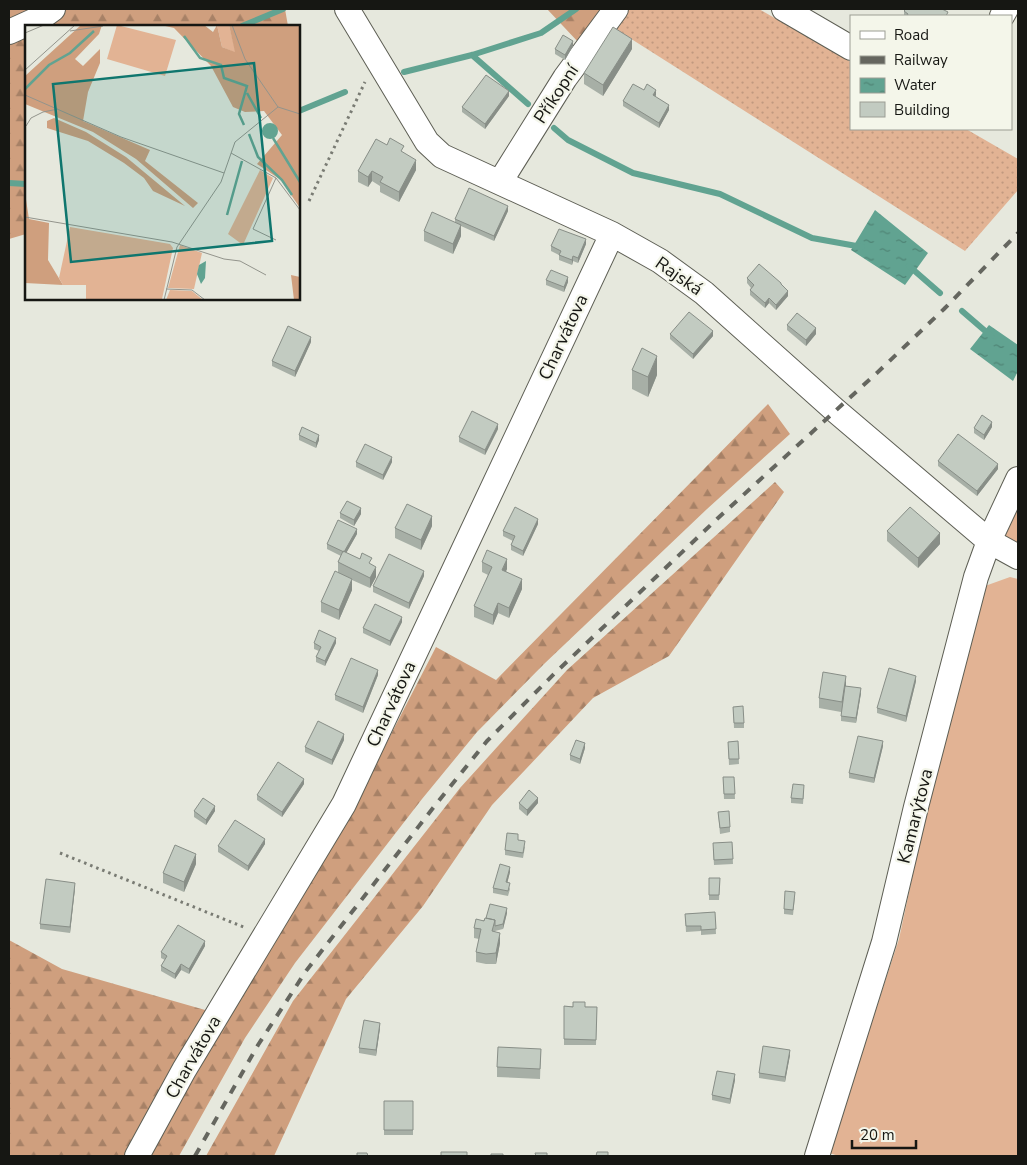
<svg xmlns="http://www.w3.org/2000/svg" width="1027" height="1165" font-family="'Nunito Sans',sans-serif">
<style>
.grass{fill:url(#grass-dots)}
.forest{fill:url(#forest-firs)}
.garden{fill:#e2b394}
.water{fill:url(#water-ripples)}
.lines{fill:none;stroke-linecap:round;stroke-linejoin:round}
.stream{stroke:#61a391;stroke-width:6}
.minor-casing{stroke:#5d5e54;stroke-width:26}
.path{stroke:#797b73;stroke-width:3;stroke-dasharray:2.5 4;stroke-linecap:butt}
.minor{stroke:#fff;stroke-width:24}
.rail{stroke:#65665f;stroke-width:4;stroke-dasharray:9 9;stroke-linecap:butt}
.wall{fill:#a7afa6}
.shaded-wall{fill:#888e87}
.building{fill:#c2cbc1;stroke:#888e87}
.labels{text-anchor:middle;stroke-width:4.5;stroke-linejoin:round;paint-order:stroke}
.street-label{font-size:18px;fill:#161713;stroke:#f4f6ea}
.inset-river{fill:none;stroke:#61a391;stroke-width:2.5}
.inset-road{fill:none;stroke:#93948c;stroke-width:1}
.view{fill:#0f766e;fill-opacity:0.15;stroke:#0f766e;stroke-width:2.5}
.inset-edge{fill:none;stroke:#161713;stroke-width:2.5}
</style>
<defs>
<pattern id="grass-dots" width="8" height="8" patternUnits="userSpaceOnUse" patternTransform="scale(1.25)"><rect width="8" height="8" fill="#e2b394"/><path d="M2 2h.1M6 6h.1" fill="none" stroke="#c1997f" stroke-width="1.8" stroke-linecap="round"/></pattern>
<pattern id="forest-firs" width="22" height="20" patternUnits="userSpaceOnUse" patternTransform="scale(1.25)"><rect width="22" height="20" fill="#cf9f7e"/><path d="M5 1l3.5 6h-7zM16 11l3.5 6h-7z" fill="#a78166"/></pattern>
<pattern id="water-ripples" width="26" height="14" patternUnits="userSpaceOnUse" patternTransform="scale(1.25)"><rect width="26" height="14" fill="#61a391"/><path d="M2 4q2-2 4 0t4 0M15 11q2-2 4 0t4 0" fill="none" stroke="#4f8475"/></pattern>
</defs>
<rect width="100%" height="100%" fill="#e6e8dd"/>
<!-- grass -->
<path class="grass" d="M628 9H759L851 62V129H966L1018 159V190L965 251 614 28Z"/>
<!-- forest -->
<path class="forest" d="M9 9H285L288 26H26V234L9 239Z
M547 9H607L579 43Z
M768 404 790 434 707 509 544 664 477 732 422 799 295 963 245 1038 179 1156H9V940L62 969 226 1016 354 806 436 647 496 680Z
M775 482 784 492 669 656 593 698 492 805 423 906 346 999 274 1156H206L293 1001 460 788 567 670Z"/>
<!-- garden -->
<path class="garden" d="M1018 493V547L999 534Z
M1010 577 1018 579V1156H839L829 1153 899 939 933 780 985 586Z"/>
<!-- water -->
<path class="water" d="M875 210 928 253 905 285 851 250Z
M989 325 1018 345V371L1013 381 970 349Z"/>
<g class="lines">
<!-- stream -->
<path class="stream" d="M242 26 283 9
M472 55 528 104
M404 72 472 55 541 33 576 9
M299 111 345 92
M554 128 568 140 633 173 720 194 812 238 862 247
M9 183 26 184
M909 266 940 293
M962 311 991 336"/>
<!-- minor casing -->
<g class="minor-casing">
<path id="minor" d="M347 9 427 142 442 156 612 234 660 261 704 293 836 411 989 541 1018 557
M784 9 851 48
M1002 16 1006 9
M9 32 42 17 53 9
M500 182 565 78 616 9
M137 1156 184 1070 344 804 612 234
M817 1156 884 942 916 807 976 577 989 541 1018 479"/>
</g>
<!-- path -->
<path class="path" d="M309 201 365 82
M60 853 246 928"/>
<!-- minor -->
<use href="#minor" class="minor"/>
<!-- rail -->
<path class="rail" d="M195 1156 258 1045 306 971 433 808 487 741 554 674 717 519 879 371 944 309 1018 233"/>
</g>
<!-- wall -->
<path class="wall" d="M904 11 948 16H904Z
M573 46 565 60 555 54V49Z
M632 49 603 96 584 84V73Z
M644 90 656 95 655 97 669 110 659 128 623 106V101Z
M509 96 485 129 462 112V107Z
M387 145 404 153 416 170 399 202 380 192V186L372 181 368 187 358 182V171Z
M508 211 494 241 461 226V236L453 254 424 241V231L455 223V219Z
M586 244 578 263 573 261 572 265 559 260V255L551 251V246Z
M747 278 781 285 788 296 776 310 769 303 765 308 750 295V290L751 288 747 283Z
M546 280 568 282 564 292 546 285Z
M787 325 816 334 806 346 787 330Z
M670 334 713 336 693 359 670 339Z
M311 342 295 377 272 366V361Z
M632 370 657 375 648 397 632 389Z
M992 427 984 440 974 433V428Z
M498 429 485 455 459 442V437Z
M299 435 319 440 316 448 299 440Z
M938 461 998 469 977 496 938 466Z
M356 462H392L383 480 356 467Z
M340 513 361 514 354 526 340 518Z
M538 524 523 556 511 550V545L513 541 503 536V531Z
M432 526 421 550 395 538V528Z
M887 531 940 544 918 568 887 541Z
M357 534 346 553 372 565 376 577 370 588 352 580V590L339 620 321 612V602L338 573V562L341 556 327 549V544Z
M482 562 507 569 506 571 522 589 509 618 498 613 493 625 474 617V606L488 575 482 572Z
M424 576 409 609 373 592V586Z
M402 622 390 646 363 633V628Z
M314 643H336L325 666 316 662V657L319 651 314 649Z
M378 675 363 713 335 700V695Z
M916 681 906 722 877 713V708Z
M846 686 861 693 856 723 841 721V712L819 708V698Z
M733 707 744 723V728H734Z
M344 740 332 765 305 752V747Z
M738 741 739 764 729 765 728 742Z
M883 746 874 783 849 778V773Z
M585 748 580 764 570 760V755Z
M723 777H734L735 799H724Z
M304 784 282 817 257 800V795Z
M804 790 803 804 791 803V798Z
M519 803H538L527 816 519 809Z
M194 811H215L206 825 194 817Z
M718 812 730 827V832L720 834Z
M518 840 525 847 523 858 505 855V850Z
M732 842 733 864 714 865 713 849Z
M265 844 248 871 218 852V846Z
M196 864 184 892 163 883V873Z
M510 872 507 883 510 889 508 896 493 893V888Z
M709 878H720L719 900H709Z
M75 888 70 933 40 929V924Z
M795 897 793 915 784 914V909Z
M715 912 716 934 701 935V931L686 932 685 914Z
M507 913 503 929 495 931 500 943 496 964H486L476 962V952L479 939 474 938V928L486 918Z
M205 946 189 974 181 970 175 979 161 971V966L165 960 161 958V952Z
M564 1006 597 1007 596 1045H564Z
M380 1028 376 1056 359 1053V1048Z
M541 1049 540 1079 497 1077V1067Z
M790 1055 785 1082 759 1078V1073Z
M735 1080 730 1104 712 1100V1095Z
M384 1101H413V1135H384Z"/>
<!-- shaded-wall -->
<path class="shaded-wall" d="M632 39V49L603 96V85Z
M573 41V46L565 60V55Z
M656 90V95L653 100V95Z
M509 91V96L485 129V124Z
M669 105V110L659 128V123Z
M416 160V170L399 202V192Z
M372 171V181L368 187V177Z
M508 206V211L494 241V236Z
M461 225V236L453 254V244Z
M586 239V244L578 263V258Z
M573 256V261L572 265V260Z
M568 277V282L564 292V287Z
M788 291V296L776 310V305Z
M769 298V303L765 308V303Z
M816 328V334L806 346V340Z
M713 331V336L693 359V354Z
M311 337V342L295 377V371Z
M657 356V375L648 397V377Z
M992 422V427L984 440V435Z
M498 424V429L485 455V450Z
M319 435V440L316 448V443Z
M392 457V462L383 480V475Z
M998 464V469L977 496V491Z
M361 508V514L354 526V520Z
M432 516V526L421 550V540Z
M538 519V524L523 556V551Z
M357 529V534L344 557V552Z
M940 533V544L918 568V558Z
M507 559V569L502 580V570Z
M376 567V577L370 588V578Z
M424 571V576L409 609V603Z
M352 579V590L339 620V610Z
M522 579V589L509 618V608Z
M498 603V613L493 625V615Z
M402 617V622L390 646V641Z
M336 638V643L325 666V661Z
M378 670V675L363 713V707Z
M846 676V687L842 712V702Z
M916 676V681L906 722V716Z
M861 688V693L856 723V718Z
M344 734V740L332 765V760Z
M883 741V746L874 783V778Z
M585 743V748L580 764V759Z
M304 779V784L282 817V812Z
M538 798V803L527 816V810Z
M215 806V811L206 825V820Z
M265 839V844L248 871V866Z
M196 854V864L184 892V882Z
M510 867V872L506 888V882Z
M75 883V888L70 933V927Z
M507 908V913L503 929V924Z
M500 933V943L496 964V953Z
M205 941V946L189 974V969Z
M181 964V970L175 979V974Z
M380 1023V1028L376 1056V1050Z
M790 1050V1055L785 1082V1077Z
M735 1074V1080L730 1104V1099Z"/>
<!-- building -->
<path class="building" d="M906 9H942L948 12 946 16H907L908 14 904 11Z
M613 27 632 39 603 85 584 73Z
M563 35 573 41 565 55 555 49Z
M486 75 509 91 485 124 462 107Z
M633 84 644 90 647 84 656 90 653 95 669 105 659 123 623 101Z
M390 138 404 146 401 151 416 160 399 192 380 182 383 177 372 171 368 177 358 171 376 139 387 145Z
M469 188 508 206 494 236 455 219Z
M432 212 461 225 453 244 424 231Z
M559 229 586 239 578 258 573 256 572 260 559 255 561 251 551 246Z
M759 264 781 283V284L788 291 776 305 769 298 765 303 750 290 754 285 747 278Z
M551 270 568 277 564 287 546 280Z
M689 312 713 331 693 354 670 334Z
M797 313 816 328 806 340 787 325Z
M288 326 311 337 295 371 272 361Z
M642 348 657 356 648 377 632 370Z
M472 411 498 424 485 450 459 437Z
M982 415 992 422 984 435 974 428Z
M302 427 319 435 316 443 299 435Z
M958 434 998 464 977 491 938 461Z
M365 444 392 457 383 475 356 462Z
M347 501 361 508 354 520 340 513Z
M407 504 432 516 421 540 395 528Z
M515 507 538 519 523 551 511 545 515 536 503 531Z
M910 507 940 533 918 558 887 531Z
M338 520 357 529 344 552 327 544Z
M487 550 507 559 502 570 522 579 509 608 498 603 493 615 474 606 492 567 482 562Z
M343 551 360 559 362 553 372 558 369 563 376 567 370 578 338 562Z
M389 554 424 571 409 603 373 586Z
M335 571 352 579 339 610 321 602Z
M375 604 402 617 390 641 363 628Z
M319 630 336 638 325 661 316 657 321 647 314 643Z
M351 658 378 670 363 707 335 695Z
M889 668 916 676 906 716 877 708Z
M823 672 846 676 842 702 819 698Z
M845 686 861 688 856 718 841 716Z
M743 706 744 723H734L733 707Z
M318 721 344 734 332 760 305 747Z
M858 736 883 741 874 778 849 773Z
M576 740 585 743 580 759 570 755Z
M738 741 739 759H729L728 742Z
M278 762 304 779 282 812 257 795Z
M723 777H734L735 794H724Z
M793 784 804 785 803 799 791 798Z
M529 790 538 798 527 810 519 803Z
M203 798 215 806 206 820 194 811Z
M729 811 730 827 720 828 718 812Z
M235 820 265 839 248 866 218 846Z
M507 833 518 834V840L525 841 523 853 505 850Z
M732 842 733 859 714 860 713 843Z
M175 845 196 854 184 882 163 873Z
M500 864 510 867 506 882 510 883 508 891 493 888Z
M709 878H720L719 895H709Z
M46 879 75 883 70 927 40 924Z
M785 891 795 892 793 910 784 909Z
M490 904 507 908 503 924 495 926V920L486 918Z
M715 912 716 929 701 930V926H686L685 914Z
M485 918 495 920 492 931 500 933 496 953 486 954 476 952 481 929 474 928 476 919 484 921Z
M178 925 205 941 189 969 181 964 175 974 161 966 167 956 161 952Z
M573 1002H585V1007H597L596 1040 564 1039V1006L573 1007Z
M364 1020 380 1023 376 1050 359 1048Z
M763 1046 790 1050 785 1077 759 1073Z
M498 1047 541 1049 540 1069 497 1067Z
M717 1071 735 1074 730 1099 712 1095Z
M384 1101H413V1130H384Z
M441 1152H467V1156H441Z
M597 1152H608V1156H596Z
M357 1153H367L368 1156H357Z
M535 1153H547V1156H536Z
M491 1154H503V1156H491Z"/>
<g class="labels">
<!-- street labels -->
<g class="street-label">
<text transform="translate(556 94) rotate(-57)" y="6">Příkopní</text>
<text transform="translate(679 276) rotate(35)" y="6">Rajská</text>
<text transform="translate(563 337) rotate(-65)" y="6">Charvátova</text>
<text transform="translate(391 704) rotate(-65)" y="6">Charvátova</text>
<text transform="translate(915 816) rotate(-76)" y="6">Kamarýtova</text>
<text transform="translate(193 1057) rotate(-60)" y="6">Charvátova</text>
</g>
</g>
<!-- overview -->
<g transform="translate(25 25)">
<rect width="275" height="275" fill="#e6e8dd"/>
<path d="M192 0H204L211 28 197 22ZM235 145 248 153 218 220 203 209Z" fill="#e2b394"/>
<path d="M56 0H77L74 9 50 34 58 41 75 24V38L63 67 58 96 125 125 120 136 173 178 168 183 111 134 68 107 0 79V51ZM136 0H179L188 7 192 0 197 22 210 27 204 0H275V183L256 155 232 139 257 110 239 86 220 87 208 82 186 41 149 3ZM29 93 61 107 101 132 160 181 128 166 119 153 99 138 63 116 22 103V96ZM0 168 4 194 24 198 23 235 38 260 0 258ZM266 250 275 252V275H269Z" fill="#cf9f7e"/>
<path d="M92 0 151 15 140 51 82 34ZM45 202 145 219 148 223 137 274 61 275V260H38L34 253ZM155 220 177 228 169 264 143 263ZM145 265 167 266 178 275H141Z" fill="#e2b394"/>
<path d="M237 106a8 8 0 1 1 16 0a8 8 0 1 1-16 0ZM181 236 180 253 176 259 172 249 174 240Z" fill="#61a391"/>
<path class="inset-river" d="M159 11 175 33 196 40 199 53 222 61 214 89 219 100M0 64 24 40 45 28 69 6M222 68 236 93M224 109 233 132 257 155 267 170M248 113 275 157M202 190 217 136"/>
<path class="inset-road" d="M207 0 220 34 253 82M45 6 78 1M0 8 19 0M0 45 50 0M0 70 96 112 199 148M253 82 275 89M1 101 6 93 18 87 33 84M206 128 251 153 275 185M251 153 228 204 251 215M0 192 147 217 199 234 215 236 241 250M141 264 167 265 180 275M139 275 152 222 196 157 210 117 253 82"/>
<path class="view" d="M229 38 247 216 46 237 28 59Z"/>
<rect width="275" height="275" class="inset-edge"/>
</g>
<!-- border -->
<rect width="1027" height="1165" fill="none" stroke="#161713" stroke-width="20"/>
<!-- legend -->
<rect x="850" y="15" width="162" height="115" fill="#f4f6ea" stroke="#9b9d94"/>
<rect x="860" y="31" width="25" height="8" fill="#ffffff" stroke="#9b9d94"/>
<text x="894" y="40" font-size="15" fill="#161713">Road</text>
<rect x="860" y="56" width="25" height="8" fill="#65665f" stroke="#9b9d94"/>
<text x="894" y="65" font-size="15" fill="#161713">Railway</text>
<rect x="860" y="78" width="25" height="15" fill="url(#water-ripples)" stroke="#9b9d94"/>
<text x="894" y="90" font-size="15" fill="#161713">Water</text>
<rect x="860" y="102" width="25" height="15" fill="#c2cbc1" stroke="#9b9d94"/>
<text x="894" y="115" font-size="15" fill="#161713">Building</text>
<!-- scale -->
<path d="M852 1140v8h64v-8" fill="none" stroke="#161713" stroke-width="2.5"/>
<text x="860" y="1140" font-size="15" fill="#161713" stroke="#f4f6ea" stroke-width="4" paint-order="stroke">20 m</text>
</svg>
